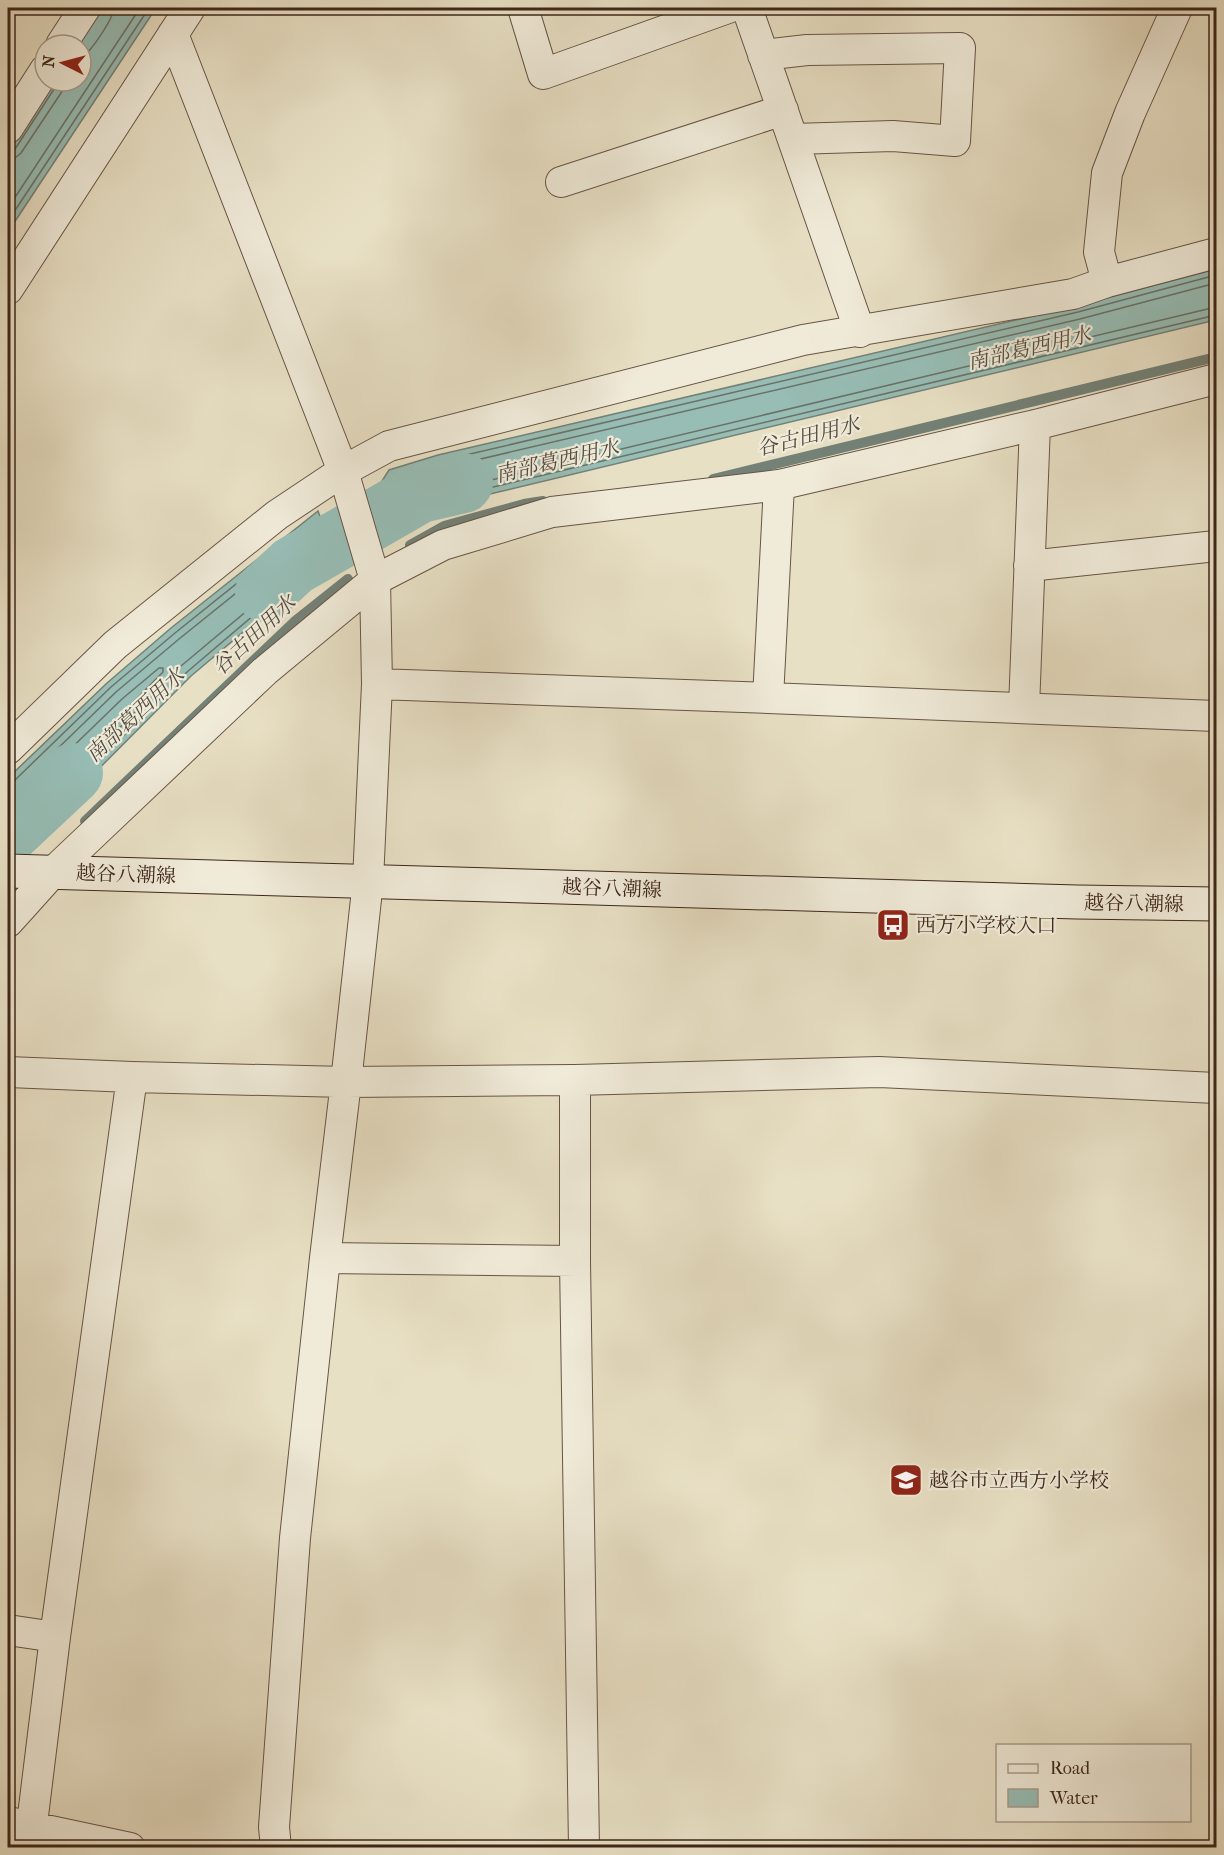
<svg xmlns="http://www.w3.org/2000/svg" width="1224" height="1855" font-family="'IM FELL French Canon','Noto Serif JP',serif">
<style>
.water{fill:#97bdb5;stroke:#738177;stroke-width:1.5}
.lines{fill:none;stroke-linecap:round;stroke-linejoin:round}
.shore{stroke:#6a7268;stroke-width:1.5}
.stream{stroke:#738177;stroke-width:10}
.river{stroke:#97bdb5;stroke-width:60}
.street-casing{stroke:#685446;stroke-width:32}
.secondary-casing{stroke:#3e261b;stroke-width:35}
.street{stroke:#f0ebd9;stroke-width:30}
.secondary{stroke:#f0ebd9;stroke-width:33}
.labels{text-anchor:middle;stroke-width:4.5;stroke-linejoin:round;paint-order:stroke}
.street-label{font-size:20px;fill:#3e261b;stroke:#f0ebd9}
.poi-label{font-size:20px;fill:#3e261b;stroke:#f0ebd9;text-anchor:start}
.water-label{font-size:21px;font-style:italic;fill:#544c42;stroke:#f0ebd9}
</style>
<rect width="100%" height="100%" fill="#e8e0c5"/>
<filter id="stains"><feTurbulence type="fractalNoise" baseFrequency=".00333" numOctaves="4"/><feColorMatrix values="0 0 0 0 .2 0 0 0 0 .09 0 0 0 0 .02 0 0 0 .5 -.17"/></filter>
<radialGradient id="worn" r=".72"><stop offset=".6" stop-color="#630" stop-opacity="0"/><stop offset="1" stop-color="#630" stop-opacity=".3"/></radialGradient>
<!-- water -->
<path class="water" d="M101 8H156L8 232V149L53 81H81V45H77Z
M1216 269V320L444 505 394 533 380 484 389 470 438 455 1076 306Z
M318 511 336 559 312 574 191 676 38 830H8V778L107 683 171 628Z"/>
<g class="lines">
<!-- shore -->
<path class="shore" d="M81 58C91 52 113 19 114 8
M8 152 15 149 56 86 57 81
M8 159 15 158 21 153 63 90 65 81
M8 208 140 8
M8 221 149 8
M1216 275 1078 312 440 461 393 475 387 486 396 521 400 523 443 499 1216 315
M1216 283 1080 319 442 468 398 481 395 487 401 509 404 511 441 492 1216 307
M427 482 430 484 429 487 411 498 407 497 405 491 406 488Z
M8 782 14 781 111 687 175 633 312 523H316L328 554 327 557 308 569 187 672 36 823 8 824
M8 790 19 786 116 692 179 639 308 535 313 536 319 551 318 554 303 564 181 666 33 815 8 817
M8 799 17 798 25 793 122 699 159 668H163V672L30 807 8 808"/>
<!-- stream -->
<path class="stream" d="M713 479 1216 357
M410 545 444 526 524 504 543 501
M85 821 294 622 348 579"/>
<!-- river -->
<path class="river" d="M265 592 293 566 420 493 463 483
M8 834 73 773"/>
<!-- street casing -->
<g class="street-casing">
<path id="street" d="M523 8 543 74 728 8
M747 8 860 332
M173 34 343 471 375 580 377 684 368 881 346 1082 325 1258 295 1538 274 1827 276 1848
M61 45 85 8
M763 55 807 50 960 48 955 141 893 136 793 139
M8 128 45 70
M561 182 783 110
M1107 282 1099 252 1107 173 1130 113 1177 8
M8 289 190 8
M1029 566 1216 546
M377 684 768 698 1216 716
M768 698 779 485 1035 425 1216 379
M1024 708 1035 425
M8 749 115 645 277 515 343 471 389 446 803 340 1073 294 1107 282 1216 253
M8 922 53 872 265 671 375 580 443 545 552 512 779 485
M8 1072 132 1077 346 1082 575 1080 879 1072 1216 1088
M575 1080V1261L584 1848
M325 1258 575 1261
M8 1630 55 1637
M8 1822 130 1848
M29 1848 55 1637 132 1077"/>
</g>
<!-- secondary casing -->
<g class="secondary-casing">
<path id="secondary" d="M8 871 1077 902 1216 904"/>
</g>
<!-- street -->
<use href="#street" class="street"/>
<!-- secondary -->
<use href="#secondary" class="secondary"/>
</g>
<!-- icons -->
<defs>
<g id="bus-square" transform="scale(1.725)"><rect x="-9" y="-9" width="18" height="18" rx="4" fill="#8f2418" stroke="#f0ebd9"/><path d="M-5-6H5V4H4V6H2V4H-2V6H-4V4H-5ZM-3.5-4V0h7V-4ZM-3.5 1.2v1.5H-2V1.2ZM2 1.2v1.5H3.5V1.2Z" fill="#fff"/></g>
<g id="school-square" transform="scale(1.725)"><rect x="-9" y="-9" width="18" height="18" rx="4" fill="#8f2418" stroke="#f0ebd9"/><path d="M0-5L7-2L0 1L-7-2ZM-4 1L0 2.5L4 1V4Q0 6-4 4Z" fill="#fff"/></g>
</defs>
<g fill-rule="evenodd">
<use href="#bus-square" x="893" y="925"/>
<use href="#school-square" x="906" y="1480"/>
</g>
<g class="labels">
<!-- street labels -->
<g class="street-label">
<text transform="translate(126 874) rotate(2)" y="7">越谷八潮線</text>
<text transform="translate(612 888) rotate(2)" y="7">越谷八潮線</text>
<text transform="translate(1134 903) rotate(1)" y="7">越谷八潮線</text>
</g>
<!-- poi labels -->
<g class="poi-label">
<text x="916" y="932">西方小学校入口</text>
<text x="929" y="1487">越谷市立西方小学校</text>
</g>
<!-- water labels -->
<g class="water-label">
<text transform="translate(1029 348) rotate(-13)" y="7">南部葛西用水</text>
<text transform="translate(808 436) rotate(-14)" y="7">谷古田用水</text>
<text transform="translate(557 461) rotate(-13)" y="7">南部葛西用水</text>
<text transform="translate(254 635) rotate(-43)" y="7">谷古田用水</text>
<text transform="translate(135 715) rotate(-43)" y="7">南部葛西用水</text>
</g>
</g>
<!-- margin -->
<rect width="1224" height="1855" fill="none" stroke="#e8e0c5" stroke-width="30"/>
<rect x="9" y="9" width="1206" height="1837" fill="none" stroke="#3e261b" stroke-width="3"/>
<rect x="15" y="15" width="1194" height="1825" fill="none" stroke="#3e261b" stroke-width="1.5"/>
<!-- legend -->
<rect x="996" y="1744" width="195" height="78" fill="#f0ebd9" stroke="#a99c8d" stroke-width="1.5"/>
<rect x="1008" y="1764" width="30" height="9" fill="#f0ebd9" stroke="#a99c8d" stroke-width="1.5"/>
<text x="1050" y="1774" font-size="18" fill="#3e261b">Road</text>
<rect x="1008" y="1789" width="30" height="18" fill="#97bdb5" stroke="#a99c8d" stroke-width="1.5"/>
<text x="1050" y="1804" font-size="18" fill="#3e261b">Water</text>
<!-- north arrow -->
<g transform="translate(63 63) rotate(276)"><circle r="28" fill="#f0ebd9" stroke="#a99c8d" stroke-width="1.5"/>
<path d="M0-4.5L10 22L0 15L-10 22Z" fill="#8f2418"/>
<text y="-9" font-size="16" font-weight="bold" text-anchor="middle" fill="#3e261b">N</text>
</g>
<rect width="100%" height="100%" filter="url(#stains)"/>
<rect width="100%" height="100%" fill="url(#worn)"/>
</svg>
